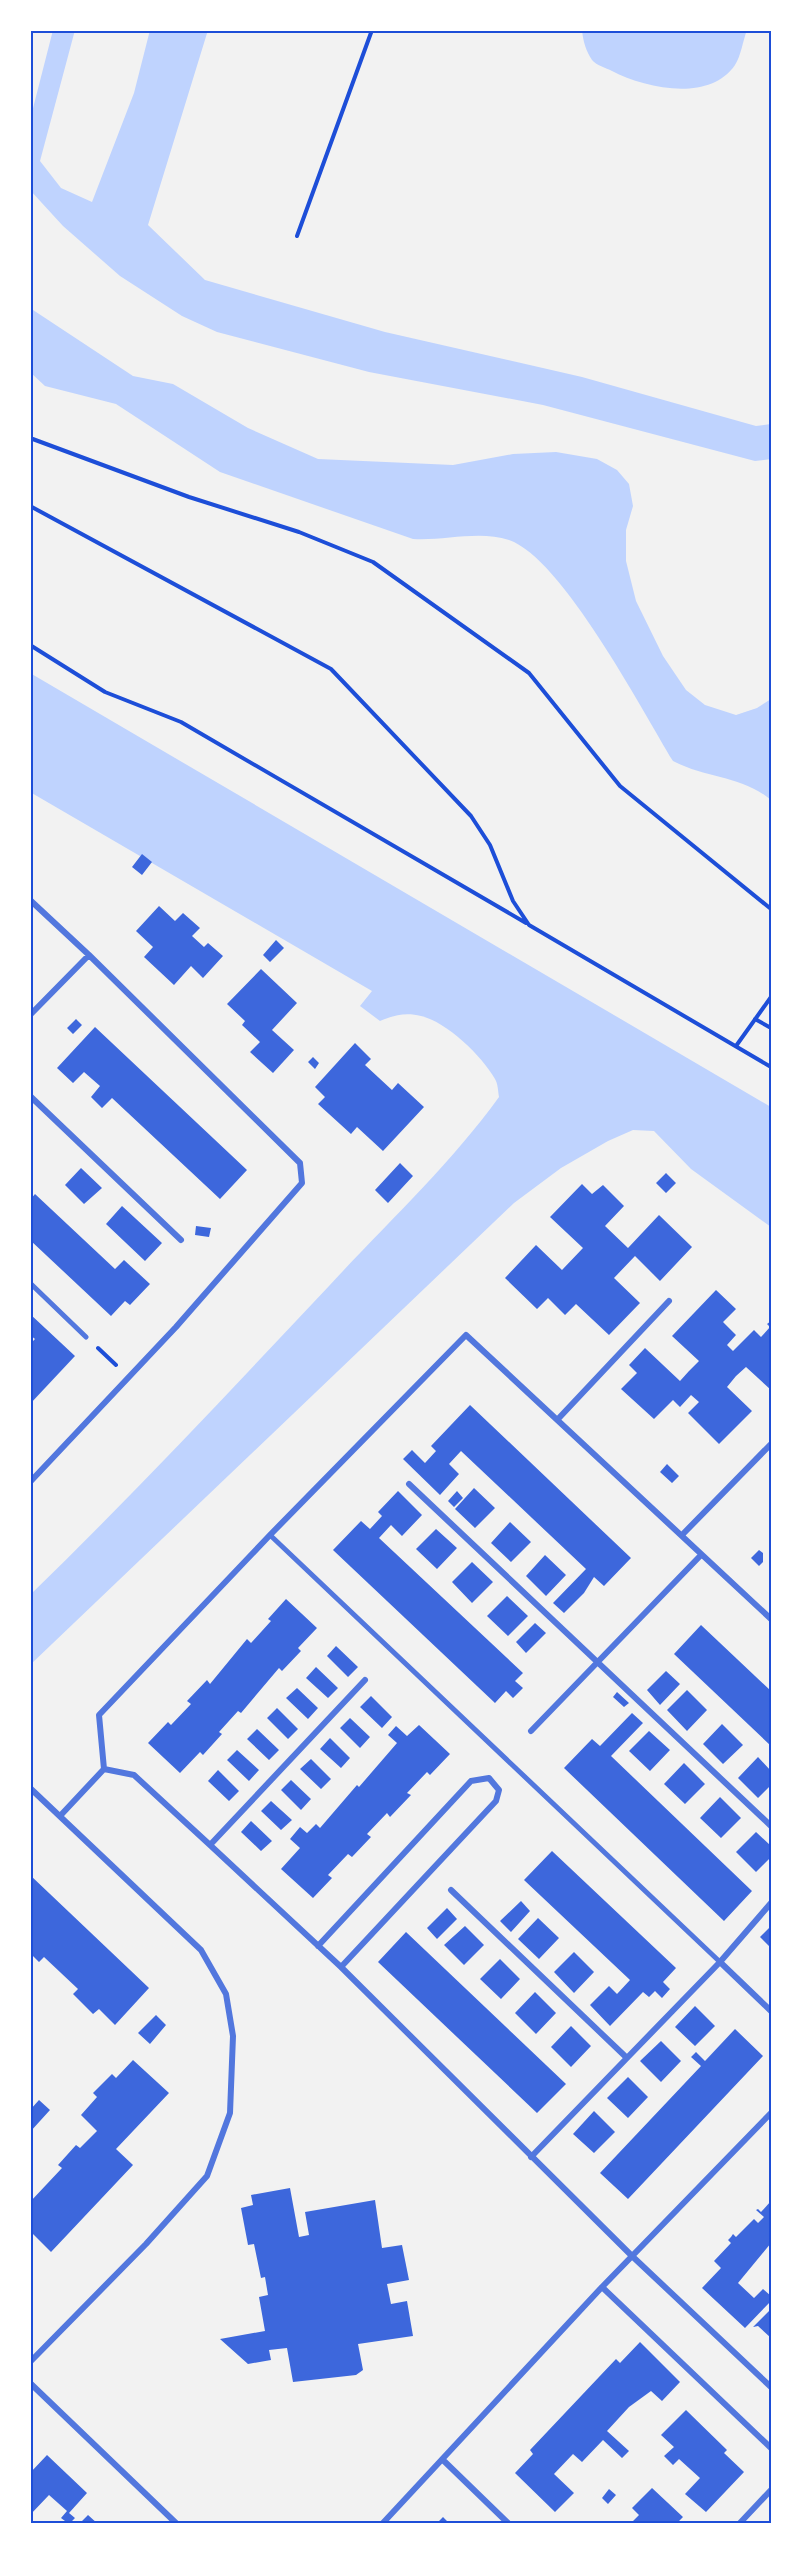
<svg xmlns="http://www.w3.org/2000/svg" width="801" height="2554" font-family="Overpass,sans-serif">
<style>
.water{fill:#bfd3fe}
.building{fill:#3d67dc}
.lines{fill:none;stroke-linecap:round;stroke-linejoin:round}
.path{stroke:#1d4ed8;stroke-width:4}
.pedestrian{stroke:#5277de;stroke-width:5}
.minor{stroke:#5277de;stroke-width:6}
.neatline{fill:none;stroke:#1d4ed8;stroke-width:2}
</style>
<rect width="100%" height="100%" fill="#f2f2f2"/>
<!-- water -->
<path class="water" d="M53 30H75L40 161 61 188 92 202 134 93 150 30H208L148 225 205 280 385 332 582 377 756 426 771 424V459L755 461 543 405 369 372 217 332 182 316 120 276 63 226 30 190V120Z
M582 30H747C743 40 741 56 735 65 709 103 645 88 612 71 606 68 596 65 592 60 586 51 583 41 582 30Z
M30 308 133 376 173 384 248 428 318 459 453 465 513 454 556 452 597 459 617 470 629 484 633 506 626 530V561L636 601 663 656 686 690 705 705 736 715 757 708 771 699V800C743 776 705 778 673 761 642 710 562 558 509 540 479 530 444 541 413 539L220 472 116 404 45 386 30 372Z
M30 673 771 1107V1227L691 1169 654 1131 633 1130 608 1141 561 1168 514 1203 30 1665V1595C133 1495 231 1390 329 1286 386 1224 450 1165 499 1097 498 1091 498 1084 495 1079 482 1056 447 1022 421 1016 406 1012 394 1015 380 1021L360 1006 372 991 30 792Z"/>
<!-- building -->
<path class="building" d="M142 854 152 862 142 875 132 867Z
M159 906 175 921 183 913 200 928 192 936 204 947 208 943 223 956 203 978 191 966 174 985 144 957 153 947 136 931Z
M276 940 284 948 270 962 263 955Z
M261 969 297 1003 272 1030 294 1050 273 1073 250 1052 260 1042 242 1025 245 1021 227 1004Z
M76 1019 82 1025 73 1034 67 1028Z
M95 1027 247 1170 220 1199 112 1098 102 1108 91 1097 100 1086 84 1072 73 1083 57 1068Z
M355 1043 371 1059 365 1065 392 1090 398 1083 424 1107 383 1151 357 1127 351 1134 318 1104 325 1097 315 1087Z
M313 1057 319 1063 315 1069 308 1062Z
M400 1163 413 1176 388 1203 375 1190Z
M81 1168 102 1188 84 1204 65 1185Z
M666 1173 676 1183 666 1193 656 1183Z
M582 1184 592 1194 603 1185 624 1206 605 1226 628 1248 659 1215 692 1247 660 1281 635 1256 614 1278 640 1303 609 1335 576 1304 565 1315 548 1298 537 1309 505 1278 536 1245 562 1270 583 1248 550 1217Z
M35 1194 115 1269 124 1260 150 1284 130 1305 125 1301 111 1316 30 1240V1200Z
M122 1206 162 1243 145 1261 106 1224Z
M196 1226 211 1228 209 1237 195 1235Z
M716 1290 736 1309 723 1322 736 1335 727 1345 733 1351 754 1330 761 1337 770 1327 767 1324 771 1321V1390L746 1367 736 1376 727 1387 752 1411 719 1444 688 1413 699 1402 691 1395 680 1407 673 1400 654 1419 621 1389 637 1373 629 1365 645 1348 680 1381 689 1371 699 1361 672 1336Z
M30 1314 75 1356 30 1404V1344L35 1339 30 1335Z
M470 1405 631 1558 604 1586 594 1577 584 1593 564 1613 553 1603 586 1569 461 1451 449 1464 459 1474 440 1495 403 1459 412 1450 425 1463 436 1451 431 1446Z
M667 1464 679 1476 672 1483 660 1472Z
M474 1488 495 1508 475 1528 455 1509Z
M398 1491 422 1515 402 1536 391 1525 379 1538 523 1673 515 1681 523 1688 513 1698 506 1691 495 1703 333 1550 361 1521 370 1529 382 1516 378 1512Z
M457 1491 463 1498 454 1507 448 1501Z
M510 1522 531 1542 511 1562 491 1543Z
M436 1529 457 1548 437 1569 416 1549Z
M759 1550 763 1553V1562L759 1566 751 1558Z
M545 1555 566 1575 546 1596 526 1576Z
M472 1562 493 1582 472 1603 452 1582Z
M507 1596 528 1616 508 1636 487 1616Z
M286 1599 317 1628 298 1648 301 1651 282 1671 279 1668 241 1713 238 1711 219 1732 222 1734 203 1755 200 1752 180 1773 148 1743 168 1722 171 1725 191 1704 187 1701 207 1680 210 1684 247 1639 251 1643 271 1621 268 1619Z
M535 1623 546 1633 526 1653 516 1642Z
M701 1625 771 1691V1746L674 1654Z
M336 1646 358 1667 348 1677 327 1656Z
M316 1667 338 1688 328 1698 306 1678Z
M666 1671 680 1684 660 1705 647 1690Z
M297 1688 318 1708 308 1719 286 1698Z
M687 1690 707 1710 687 1731 667 1710Z
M617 1692 629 1703 624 1707 613 1697Z
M371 1696 392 1717 382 1728 360 1707Z
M277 1708 298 1729 288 1739 267 1718Z
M632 1713 643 1723 611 1756 752 1891 724 1921 564 1768 592 1739 600 1746Z
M350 1718 370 1737 360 1748 340 1728Z
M722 1724 743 1745 723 1764 703 1744Z
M419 1725 450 1754 430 1775 427 1772 407 1793 411 1795 390 1817 387 1813 367 1834 371 1837 352 1857 348 1854 328 1875 332 1878 313 1898 281 1869 300 1848 290 1839 300 1827 307 1833 316 1824 320 1828 357 1785 359 1787 397 1743 388 1735 396 1726 407 1736Z
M257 1729 279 1750 269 1760 247 1739Z
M649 1731 670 1750 650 1771 629 1751Z
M330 1738 350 1758 341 1768 320 1749Z
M237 1750 259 1770 249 1781 227 1760Z
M758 1757 771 1771V1785L758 1798 738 1778Z
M311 1759 331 1779 321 1789 300 1769Z
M684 1763 705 1784 685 1804 664 1784Z
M218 1770 239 1791 229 1801 208 1781Z
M291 1780 311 1799 301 1810 281 1790Z
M720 1797 741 1818 721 1838 700 1818Z
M271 1801 292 1820 281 1830 261 1811Z
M251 1821 272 1841 261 1851 241 1832Z
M756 1832 771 1846V1857L756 1872 736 1852Z
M552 1851 676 1968 663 1982 670 1989 662 1998 655 1991 649 1997 643 1992 610 2026 590 2005 609 1986 617 1994 630 1980 524 1880Z
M30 1875 149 1988 115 2025 99 2009 93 2014 73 1994 78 1989 44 1957 39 1962 30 1953Z
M521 1901 530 1911 511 1932 500 1921Z
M447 1908 457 1919 437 1939 427 1928Z
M538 1918 559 1938 539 1959 518 1939Z
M465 1926 484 1945 464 1965 444 1945Z
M771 1926V1948L760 1937Z
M406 1932 566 2084 537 2113 378 1962Z
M574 1952 594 1972 574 1993 554 1972Z
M500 1959 520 1979 501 1999 480 1979Z
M535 1992 556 2013 536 2034 515 2013Z
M695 2006 715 2026 695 2046 675 2027Z
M156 2015 166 2025 150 2044 138 2033Z
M571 2026 591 2046 571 2067 551 2047Z
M735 2029 763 2056 628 2199 600 2173 701 2066 691 2057 696 2052 705 2061Z
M661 2041 681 2061 661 2082 640 2061Z
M133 2060 169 2093 116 2149 133 2165 51 2252 30 2231V2202L62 2168 58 2165 76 2145 80 2148 97 2131 81 2115 97 2097 93 2093 112 2074 116 2078Z
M628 2077 648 2097 628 2118 607 2098Z
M39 2100 50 2110 30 2132V2110Z
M594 2111 615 2132 594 2153 573 2134Z
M290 2188 299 2237 309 2235 305 2212 375 2200 382 2248 402 2245 409 2280 387 2284 391 2304 407 2301 413 2336 358 2344 363 2370 356 2375 293 2382 287 2348 269 2350 271 2360 248 2364 220 2339 265 2331 259 2297 268 2295 265 2277 261 2278 254 2244 248 2245 241 2208 253 2205 251 2195Z
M771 2201V2243L738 2283 754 2298 763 2289 771 2296V2301L745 2328 702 2288 721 2268 714 2261 731 2243 728 2240 731 2237 733 2234 736 2237 754 2219 758 2223 764 2217 756 2210 758 2209 761 2212Z
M771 2309V2338L758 2326 753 2327Z
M640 2342 680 2382 662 2401 651 2391 629 2407 607 2431 629 2451 622 2458 603 2440 582 2462 573 2454 554 2474 574 2493 555 2512 515 2473 533 2454 530 2450 616 2359 620 2363Z
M686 2410 727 2450 724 2453 744 2472 706 2512 685 2494 700 2478 679 2459 673 2465 664 2456 674 2447 661 2435Z
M47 2455 87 2493 69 2513 75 2518 69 2524 61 2518 67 2511 49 2495 30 2515V2473Z
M652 2488 683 2517 676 2524H630L639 2515 632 2508Z
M609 2489 616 2495 608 2504 602 2498Z
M88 2515 98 2524H79Z
M443 2517 450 2524H436Z"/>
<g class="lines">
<!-- path -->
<path class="path" d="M297 236 372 30
M30 438 189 497 299 532 373 562 529 673 620 786 771 909
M30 506 331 669 471 816 490 845 513 901 529 925 771 1067
M30 645 105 692 181 722 526 923
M755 1019 771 1028
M736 1046 771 997
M98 1348 116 1365"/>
<!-- pedestrian -->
<path class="pedestrian" d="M30 1283 86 1337
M270 1535 720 1962"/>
<!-- minor -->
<path class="minor" d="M30 900 89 955 300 1163 302 1183 176 1327 30 1482
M30 1015 89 955
M30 1096 181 1240
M558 1419 669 1301
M409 1484 771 1826
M682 1535 771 1444
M365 1680 210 1845 341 1967 632 2256 771 2387
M531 1731 701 1555
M104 1769 134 1775 210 1845
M30 1788 201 1950 226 1994 233 2036 230 2113 207 2176 146 2244 30 2362
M60 1816 104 1769 99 1715 270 1535 466 1335 771 1619
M451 1890 627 2058
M318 1946 471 1781 489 1778 499 1790 496 1801 341 1967
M720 1962 771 2011
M531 2157 720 1962 771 1903
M602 2287 771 2448
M30 2383 177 2524
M443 2460 509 2524
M382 2524 602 2287 771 2113
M739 2524 771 2490"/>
</g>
<!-- border -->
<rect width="801" height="2554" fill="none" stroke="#ffffff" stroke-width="63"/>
<rect x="32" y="32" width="738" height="2490" class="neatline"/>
</svg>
